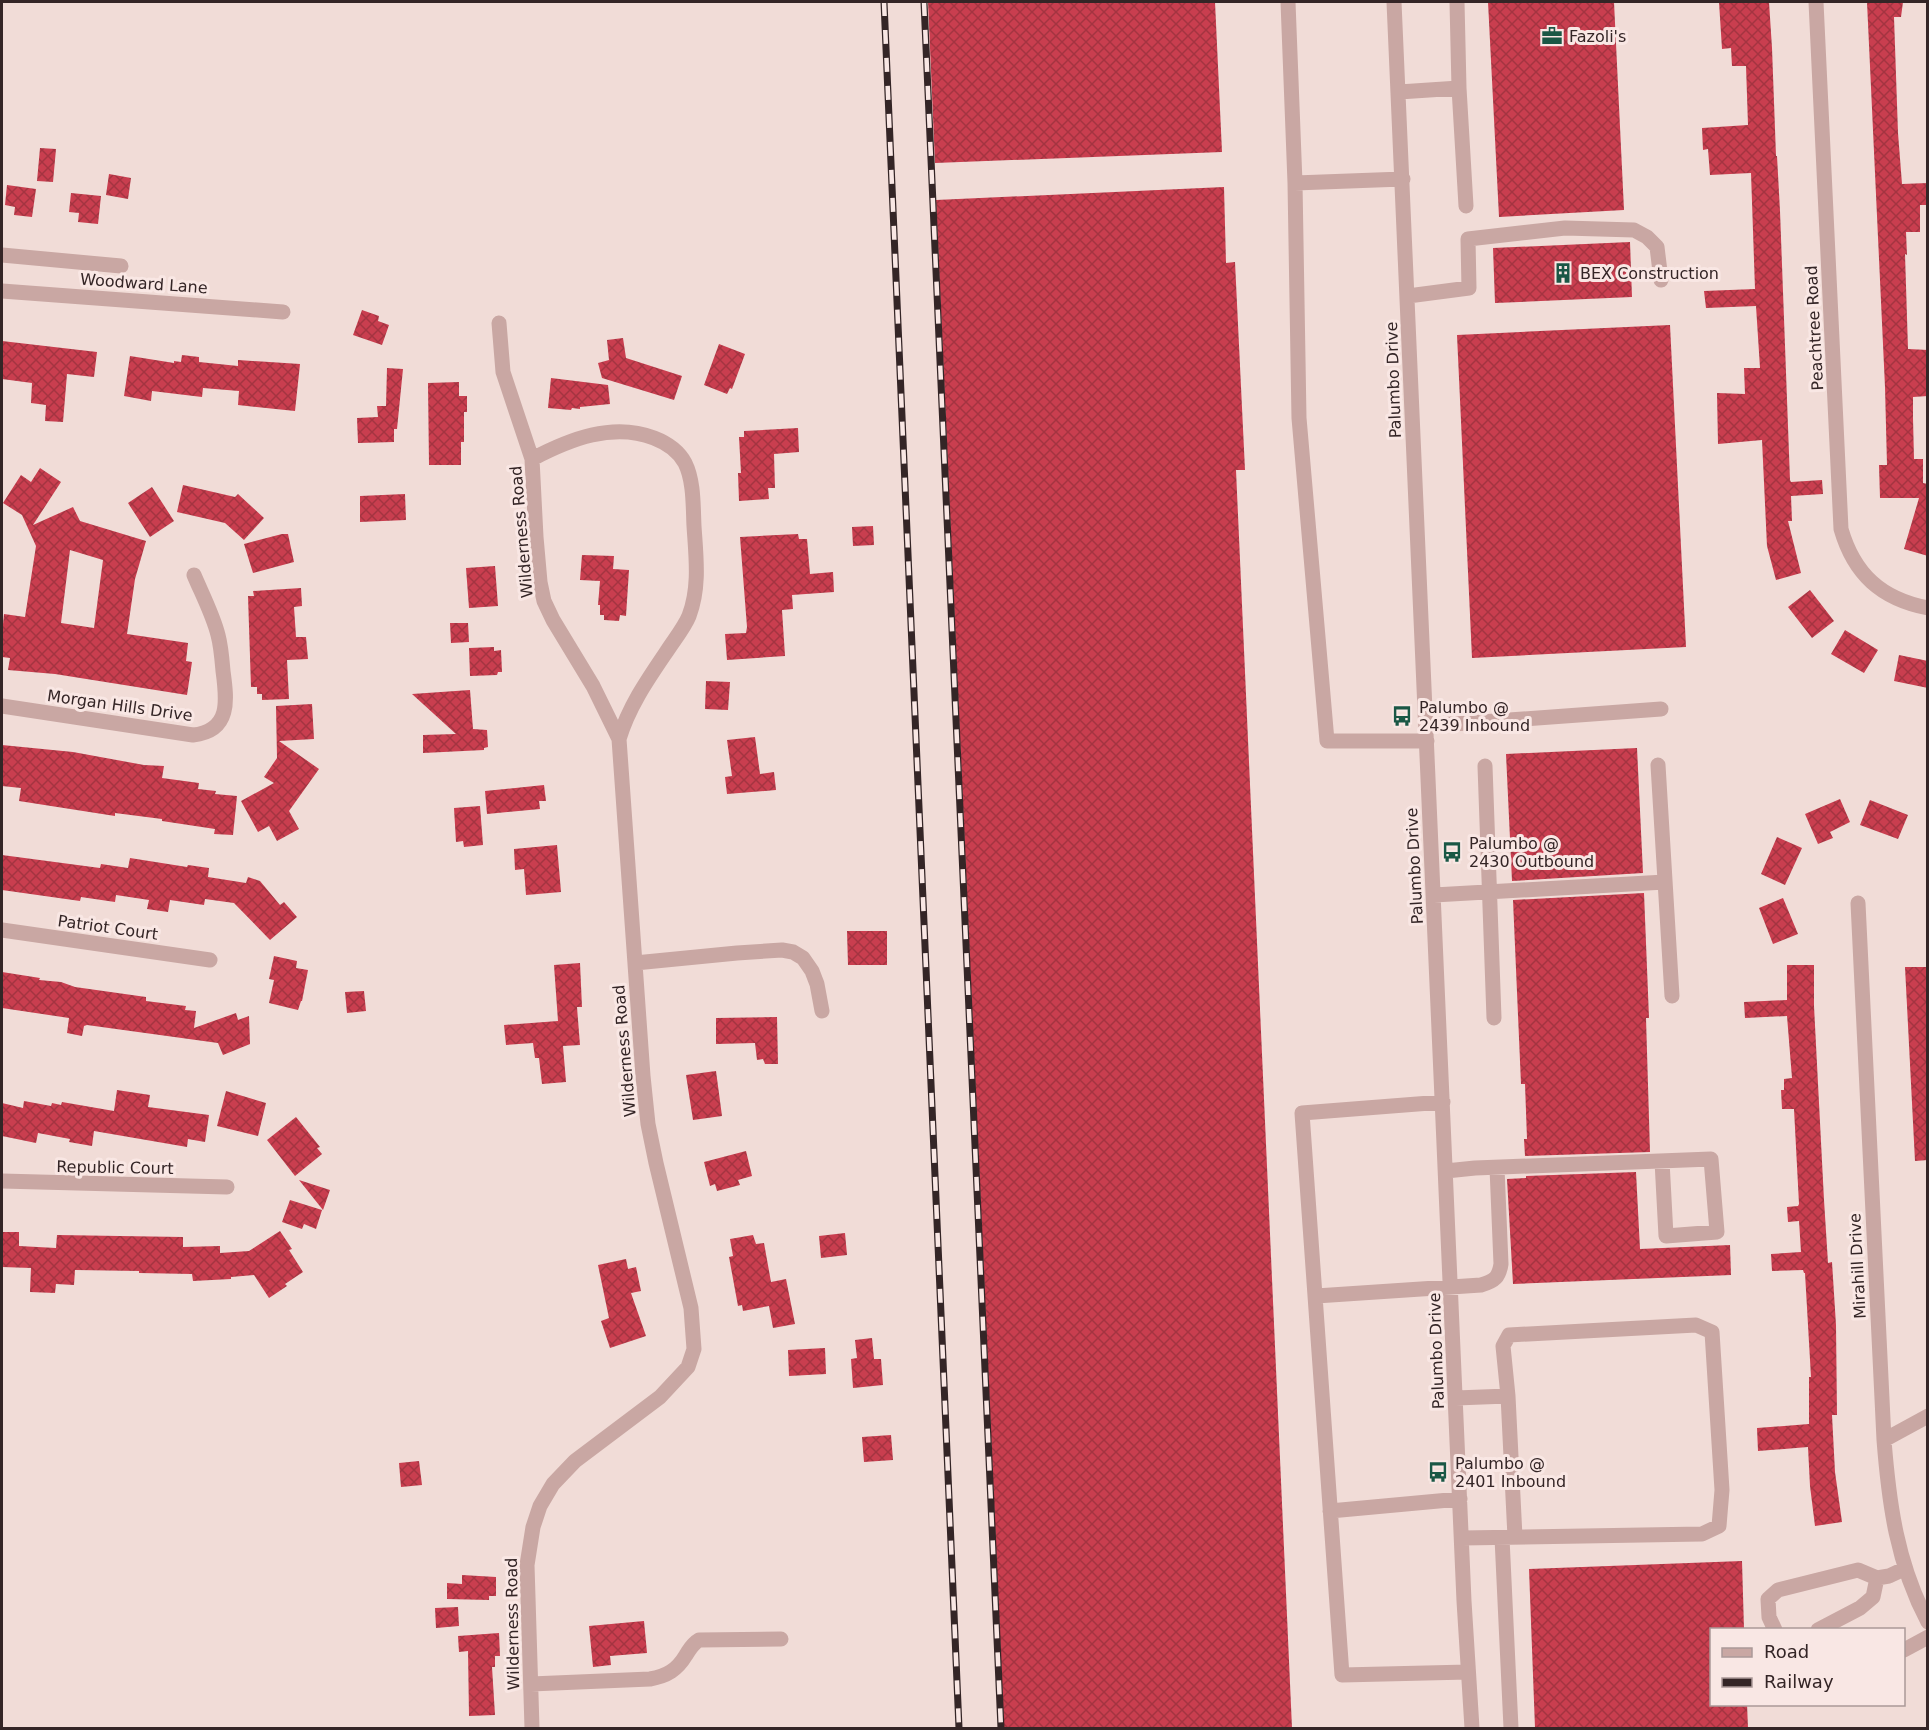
<svg xmlns="http://www.w3.org/2000/svg" width="1929" height="1730" font-family="'DejaVu Sans',sans-serif">
<style>
.building{fill:url(#building-cross-hatch);fill-rule:evenodd}
.lines{fill:none;stroke-linecap:round;stroke-linejoin:round}
.minor{stroke:#c9a7a3;stroke-width:15}
.rail-casing{stroke:#342526;stroke-width:7}
.rail{stroke:#f9e7e4;stroke-width:4.5;stroke-dasharray:14;stroke-linecap:butt}
.labels{text-anchor:middle;stroke-width:6;stroke-linejoin:round;paint-order:stroke}
.poi-label{font-size:16px;fill:#342526;stroke:#f9e7e4;text-anchor:start}
.street-label{font-size:16px;fill:#342526;stroke:#f9e7e4}
</style>
<defs>
<pattern id="building-cross-hatch" width="8" height="8" patternUnits="userSpaceOnUse" patternTransform="scale(1.5)"><rect width="8" height="8" fill="#c93e4f"/><path d="M0 0l8 8M0 8l8-8" fill="none" stroke="#a43441"/></pattern>
</defs>
<rect width="100%" height="100%" fill="#f1dcd7"/>
<!-- building -->
<path class="building" d="M928 2H1215L1222 152 935 163Z
M1488 2H1614L1624 210 1499 217Z
M1719 2H1741V3L1769 2 1772 48 1776 156H1777L1780 211 1790 480 1791 482 1822 480 1823 494 1791 496 1792 521H1788L1801 573 1776 580 1767 546 1762 440 1718 444 1717 393 1745 394 1744 368H1760L1756 306 1706 308 1704 291 1755 289 1751 173 1710 175 1708 149 1703 150 1702 128 1748 125 1746 66H1732L1731 48 1722 49Z
M1867 2H1903L1901 17H1894L1898 133 1902 184 1928 183V205H1920V232H1906L1907 255 1905 254 1908 349 1928 350V396L1913 397V418L1914 459H1923V483L1928 484V556L1904 549 1919 498H1880L1879 465H1887L1885 387Z
M40 148 56 149 53 182 37 181Z
M109 174 131 178 128 199 106 195Z
M7 185 36 189 32 217 14 215 15 207 5 205Z
M1224 187 1226 263 1235 262 1245 470H1236L1292 1728H1004L936 200Z
M71 193 101 196 98 224 78 222 79 213 69 212Z
M1630 242 1632 297 1495 303 1493 248Z
M362 310 379 316 378 321 389 325 382 345 353 335Z
M1670 325 1686 647 1472 658 1457 335Z
M623 338 626 358 682 376 674 400 602 378 598 363 609 360 607 340Z
M2 341 97 352 94 377 67 374 63 422 45 421 46 405 31 403 32 383 2 379Z
M719 344 745 354 732 389 730 388 727 394 704 385Z
M182 355 199 357V362L238 366V360L300 364 295 411 238 405 239 391 203 388 202 397 152 391 151 401 124 396 130 356 174 363V361L181 362Z
M387 368 403 369 397 429H394V442L358 443 357 418 378 417 377 406H386Z
M551 378 608 385 610 404 580 407V409L572 408 571 410 548 408Z
M459 382V396H467V412H464V442H461V465H429L428 383Z
M798 428 799 452 774 454 775 488H768L769 499 739 501 738 473H741L739 437H744V431Z
M40 468 61 482 33 525 73 507 80 521 146 541 135 579 127 634 188 643 186 661 192 662 187 695 55 674 8 670 10 658 2 657V634L4 614 25 617 36 546 22 515 3 503 21 475 31 482ZM70 550 103 560 94 628 61 623Z
M183 485 235 497 238 494 264 518 244 540 225 523 177 512Z
M152 487 174 521 150 537 128 503Z
M405 494 406 520 360 522V496Z
M873 526 874 545 853 546 852 527Z
M282 534H288L294 562 253 573 244 544Z
M798 534 799 539H807L810 574 833 572 834 592 792 595 793 609 782 610 785 656 727 660 725 634 746 633 747 627 740 537Z
M582 555 614 556 613 569 629 570 626 616 620 615 619 621 604 620V615H600V605H598L600 581 580 580Z
M495 566 498 606 469 608 466 568Z
M301 588 302 606 294 607 296 637H306L308 659 287 660 289 699 262 700V694H257V687H251L248 596H254L253 591Z
M1810 590 1834 621 1812 638 1788 607Z
M450 623H468L469 642 451 643Z
M1845 630 1878 650 1864 673 1831 654Z
M494 647V651L501 650 502 672H498L497 675 470 676 469 648Z
M1899 655 1928 661V688L1894 681Z
M706 681 730 682 728 710 705 709Z
M470 690 473 729 487 730 488 747 484 748V750L423 753V735L456 734 412 694Z
M312 704 314 739 279 741 319 769 289 811 299 829 277 841 269 826 258 832 241 801 274 783 264 777 277 758 276 706Z
M755 737 760 774 774 772 776 790 727 794 725 777 732 776 727 740Z
M2 745 73 752 144 765 164 766 162 778 199 783 198 789 216 791 215 794 237 796 233 835 214 834 215 829 162 821V819L115 813V816L19 801 21 788 2 786Z
M1637 748 1643 873 1512 881 1506 754Z
M544 785 546 801H539L540 809 487 814 485 791Z
M1840 799 1850 822 1830 832 1833 838 1818 844 1805 814Z
M1870 800 1908 815 1898 839 1860 825Z
M480 806 483 845 464 847 463 841 456 842 454 808Z
M1777 837 1802 848 1785 885 1761 874Z
M557 845 561 892 526 895 524 869 515 870 514 849Z
M2 855 100 868 101 864 128 868 130 858 187 867 188 865 209 868 208 877 246 883 248 877 260 881 280 905 284 902 297 917 270 940 234 903 205 899 204 905 170 900 168 912 147 909 149 900 116 895 115 902 81 897 80 901 2 890Z
M1644 893 1649 1018H1646L1650 1152 1525 1156 1524 1139H1527L1525 1084H1521L1513 900Z
M1783 898 1798 934 1773 944 1759 908Z
M847 931H887V965H848Z
M274 956 297 961 296 968 308 970 302 1001H301L298 1010 269 1003 274 980 269 979Z
M580 963 582 1007H577L580 1045 563 1046 566 1082 542 1084 539 1058H535L533 1043 506 1045 504 1025 558 1021 554 965Z
M1787 965H1814V1006L1824 1200 1828 1263 1832 1262 1836 1325 1837 1415H1832L1835 1472 1842 1522 1815 1526 1810 1486 1808 1447 1758 1451 1757 1428 1809 1424V1377H1811L1805 1273H1804L1803 1270 1772 1271 1771 1254 1801 1252 1799 1221 1788 1222 1787 1207 1798 1206 1799 1204 1794 1109H1782L1781 1090H1784V1079L1792 1078 1787 1016 1745 1018 1744 1002 1787 1000Z
M1905 967H1928V1160L1915 1161Z
M2 972 40 978 39 980 61 982 75 987 146 997V1001L186 1006 185 1010 196 1011 194 1028 236 1013 238 1020 249 1016 250 1044 223 1055 218 1043 87 1025 84 1026 82 1036 67 1033 69 1018 2 1008Z
M364 991 366 1011 347 1013 345 992Z
M777 1017 778 1064H765L763 1059 757 1060 755 1043 716 1044V1018Z
M716 1071 722 1116 693 1120 686 1075Z
M117 1090 150 1095 148 1107 209 1115 205 1142 188 1139 187 1147 94 1131 92 1146 69 1142 70 1139 38 1133 36 1143 2 1136V1103L23 1108 24 1101 51 1106 52 1103 61 1105 62 1102 114 1111Z
M226 1091 266 1103 258 1136 217 1126Z
M296 1117 320 1147 317 1148 322 1154 295 1176 267 1140Z
M746 1151 752 1176 738 1180 740 1185 717 1191 715 1184 710 1186 704 1162Z
M1636 1172 1640 1249 1730 1245 1731 1275 1513 1284 1507 1179 1526 1178V1176Z
M299 1180 330 1190 323 1210Z
M290 1200 322 1210 316 1229 304 1224 302 1229 282 1222Z
M280 1231 292 1249 289 1250 303 1272 285 1284 287 1286 269 1298 254 1275 231 1277V1279L193 1281 192 1274 139 1273V1271L75 1270 74 1285 56 1284 55 1293 30 1292 31 1268 2 1267V1232H19V1246L56 1248 57 1235 183 1237V1247L220 1246V1253L249 1251Z
M845 1233 847 1255 821 1258 819 1236Z
M753 1235 756 1244 764 1243 771 1282 786 1279 795 1324 773 1328 769 1306 743 1311 742 1305 738 1306 729 1257 733 1256 730 1239Z
M626 1259 628 1269 636 1267 641 1291 631 1293 646 1336 610 1348 601 1321 609 1318 598 1265Z
M872 1338 874 1359H881L883 1385 853 1388 851 1359 857 1358 855 1340Z
M825 1348 826 1374 789 1376 788 1350Z
M891 1435 893 1460 864 1462 862 1437Z
M419 1461 422 1485 401 1487 399 1463Z
M1742 1561 1744 1629H1712V1704H1747L1748 1728H1535L1529 1569Z
M462 1575 496 1577V1596H489V1600L447 1599V1583L462 1584Z
M458 1607 459 1626 436 1628 435 1608Z
M644 1621 647 1653 610 1656 611 1665 593 1667 589 1626Z
M499 1633 500 1656H495V1667H492L495 1715 469 1716 468 1651 459 1652 458 1636Z"/>
<g class="lines">
<!-- minor -->
<path class="minor" d="M1288 2 1295 183 1299 418 1327 741H1427
M1394 2 1464 1601 1472 1728
M1457 2 1459 88
M1816 2 1841 529C1854 574 1881 599 1928 608
M1399 92 1459 88 1466 206
M1295 183 1403 179
M2 255 121 266
M2 291 283 312
M1408 296 1469 288 1468 239 1565 228 1634 230 1647 237 1657 247 1661 280
M499 323 503 372 532 459 536 537 540 582 544 601 553 620 593 686 619 739 643 1076 648 1124 656 1163 691 1308 694 1349 688 1367 660 1397 575 1461 553 1484 540 1506 533 1527 527 1565 532 1728
M532 459C570 439 613 422 654 438 667 443 678 450 685 463 694 481 693 506 694 526 696 557 700 587 689 616 684 628 674 640 667 651 648 679 629 706 619 739
M2 706 193 735C231 731 227 700 223 671 222 659 221 646 218 635 213 615 202 594 194 575
M1426 726 1661 709
M1658 765 1672 996
M1485 766 1494 1018
M1434 895 1665 882
M1858 903 1884 1440C1889 1504 1897 1564 1928 1622
M2 930 210 960
M635 963 737 953 782 950 793 952 803 958 812 971 817 984 822 1011
M1443 1102 1302 1113 1342 1675 1468 1672
M1446 1171 1475 1168 1711 1159 1717 1232 1666 1236 1662 1161
M2 1181 227 1187
M1316 1296 1481 1285C1495 1281 1499 1277 1501 1264L1497 1168
M1508 1396 1515 1537
M1456 1398 1508 1396 1503 1346 1509 1335 1696 1325 1712 1332 1722 1490 1719 1526 1702 1534 1462 1538
M1884 1440 1928 1416
M1330 1511 1460 1499
M1502 1538 1511 1728
M1775 1630 1769 1617 1768 1599 1778 1590 1858 1570 1877 1578 1889 1576 1904 1569
M1818 1630 1860 1608 1873 1597 1877 1578
M1904 1650 1928 1637
M531 1684 650 1679C667 1676 677 1670 686 1655 690 1649 692 1644 699 1640L781 1639"/>
<!-- rail casing -->
<g class="rail-casing">
<path id="rail" d="M884 2 959 1728
M924 2 1001 1728"/>
</g>
<!-- rail -->
<use href="#rail" class="rail"/>
</g>
<!-- icons -->
<defs>
<g id="office-bare" transform="scale(1.62)"><path d="M-6-3h4V-5.5h4V-3h4V5H-6ZM-1-4.5V-3h2v-1.5ZM-6 0V1H6V0Z" fill="#1a5745" stroke="#f9e7e4" stroke-width="2.5" paint-order="stroke"/></g>
<g id="building-bare" transform="scale(1.62)"><path d="M-4-6H4V6H1V3H-1V6H-4ZM-2.5-4.3h1.7v1.8h-1.7ZM.8-4.3h1.7v1.8H.8ZM-2.5-1h1.7V.8h-1.7ZM.8-1h1.7V.8H.8Z" fill="#1a5745" stroke="#f9e7e4" stroke-width="2.5" paint-order="stroke"/></g>
<g id="bus-bare" transform="scale(1.62)"><path d="M-5-6H5V4H4V6H2V4H-2V6H-4V4H-5ZM-3.5-4V0h7V-4ZM-3.5 1.2v1.5H-2V1.2ZM2 1.2v1.5H3.5V1.2Z" fill="#1a5745" stroke="#f9e7e4" stroke-width="2.5" paint-order="stroke"/></g>
</defs>
<g fill-rule="evenodd">
<use href="#office-bare" x="1552" y="36"/>
<use href="#building-bare" x="1563" y="273"/>
<use href="#bus-bare" x="1402" y="716"/>
<use href="#bus-bare" x="1452" y="852"/>
<use href="#bus-bare" x="1438" y="1472"/>
</g>
<g class="labels">
<!-- poi labels -->
<g class="poi-label">
<text x="1569" y="42">Fazoli's</text>
<text x="1580" y="279">BEX Construction</text>
<text x="1419" y="713">Palumbo @<tspan x="1419" dy="18">2439 Inbound</tspan></text>
<text x="1469" y="849">Palumbo @<tspan x="1469" dy="18">2430 Outbound</tspan></text>
<text x="1455" y="1469">Palumbo @<tspan x="1455" dy="18">2401 Inbound</tspan></text>
</g>
<!-- street labels -->
<g class="street-label">
<text transform="translate(144 283) rotate(4)" y="6">Woodward Lane</text>
<text transform="translate(1814 328) rotate(-93)" y="6">Peachtree Road</text>
<text transform="translate(1393 380) rotate(-92)" y="6">Palumbo Drive</text>
<text transform="translate(521 532) rotate(-95)" y="6">Wilderness Road</text>
<text transform="translate(120 705) rotate(8)" y="6">Morgan Hills Drive</text>
<text transform="translate(1414 866) rotate(-93)" y="6">Palumbo Drive</text>
<text transform="translate(108 927) rotate(8)" y="6">Patriot Court</text>
<text transform="translate(624 1051) rotate(-95)" y="6">Wilderness Road</text>
<text transform="translate(115 1167) rotate(1)" y="6">Republic Court</text>
<text transform="translate(1857 1266) rotate(-93)" y="6">Mirahill Drive</text>
<text transform="translate(1436 1351) rotate(-92)" y="6">Palumbo Drive</text>
<text transform="translate(512 1624) rotate(-91)" y="6">Wilderness Road</text>
</g>
</g>
<!-- border -->
<rect width="1929" height="1730" fill="none" stroke="#342526" stroke-width="6"/>
<!-- legend -->
<rect x="1710" y="1628" width="195" height="78" fill="#f9e7e4" stroke="#aa9998" stroke-width="1.5"/>
<rect x="1722" y="1648" width="30" height="9" fill="#c9a7a3" stroke="#aa9998" stroke-width="1.5"/>
<text x="1764" y="1658" font-size="18" fill="#342526">Road</text>
<rect x="1722" y="1678" width="30" height="9" fill="#342526" stroke="#aa9998" stroke-width="1.5"/>
<text x="1764" y="1688" font-size="18" fill="#342526">Railway</text>
</svg>
